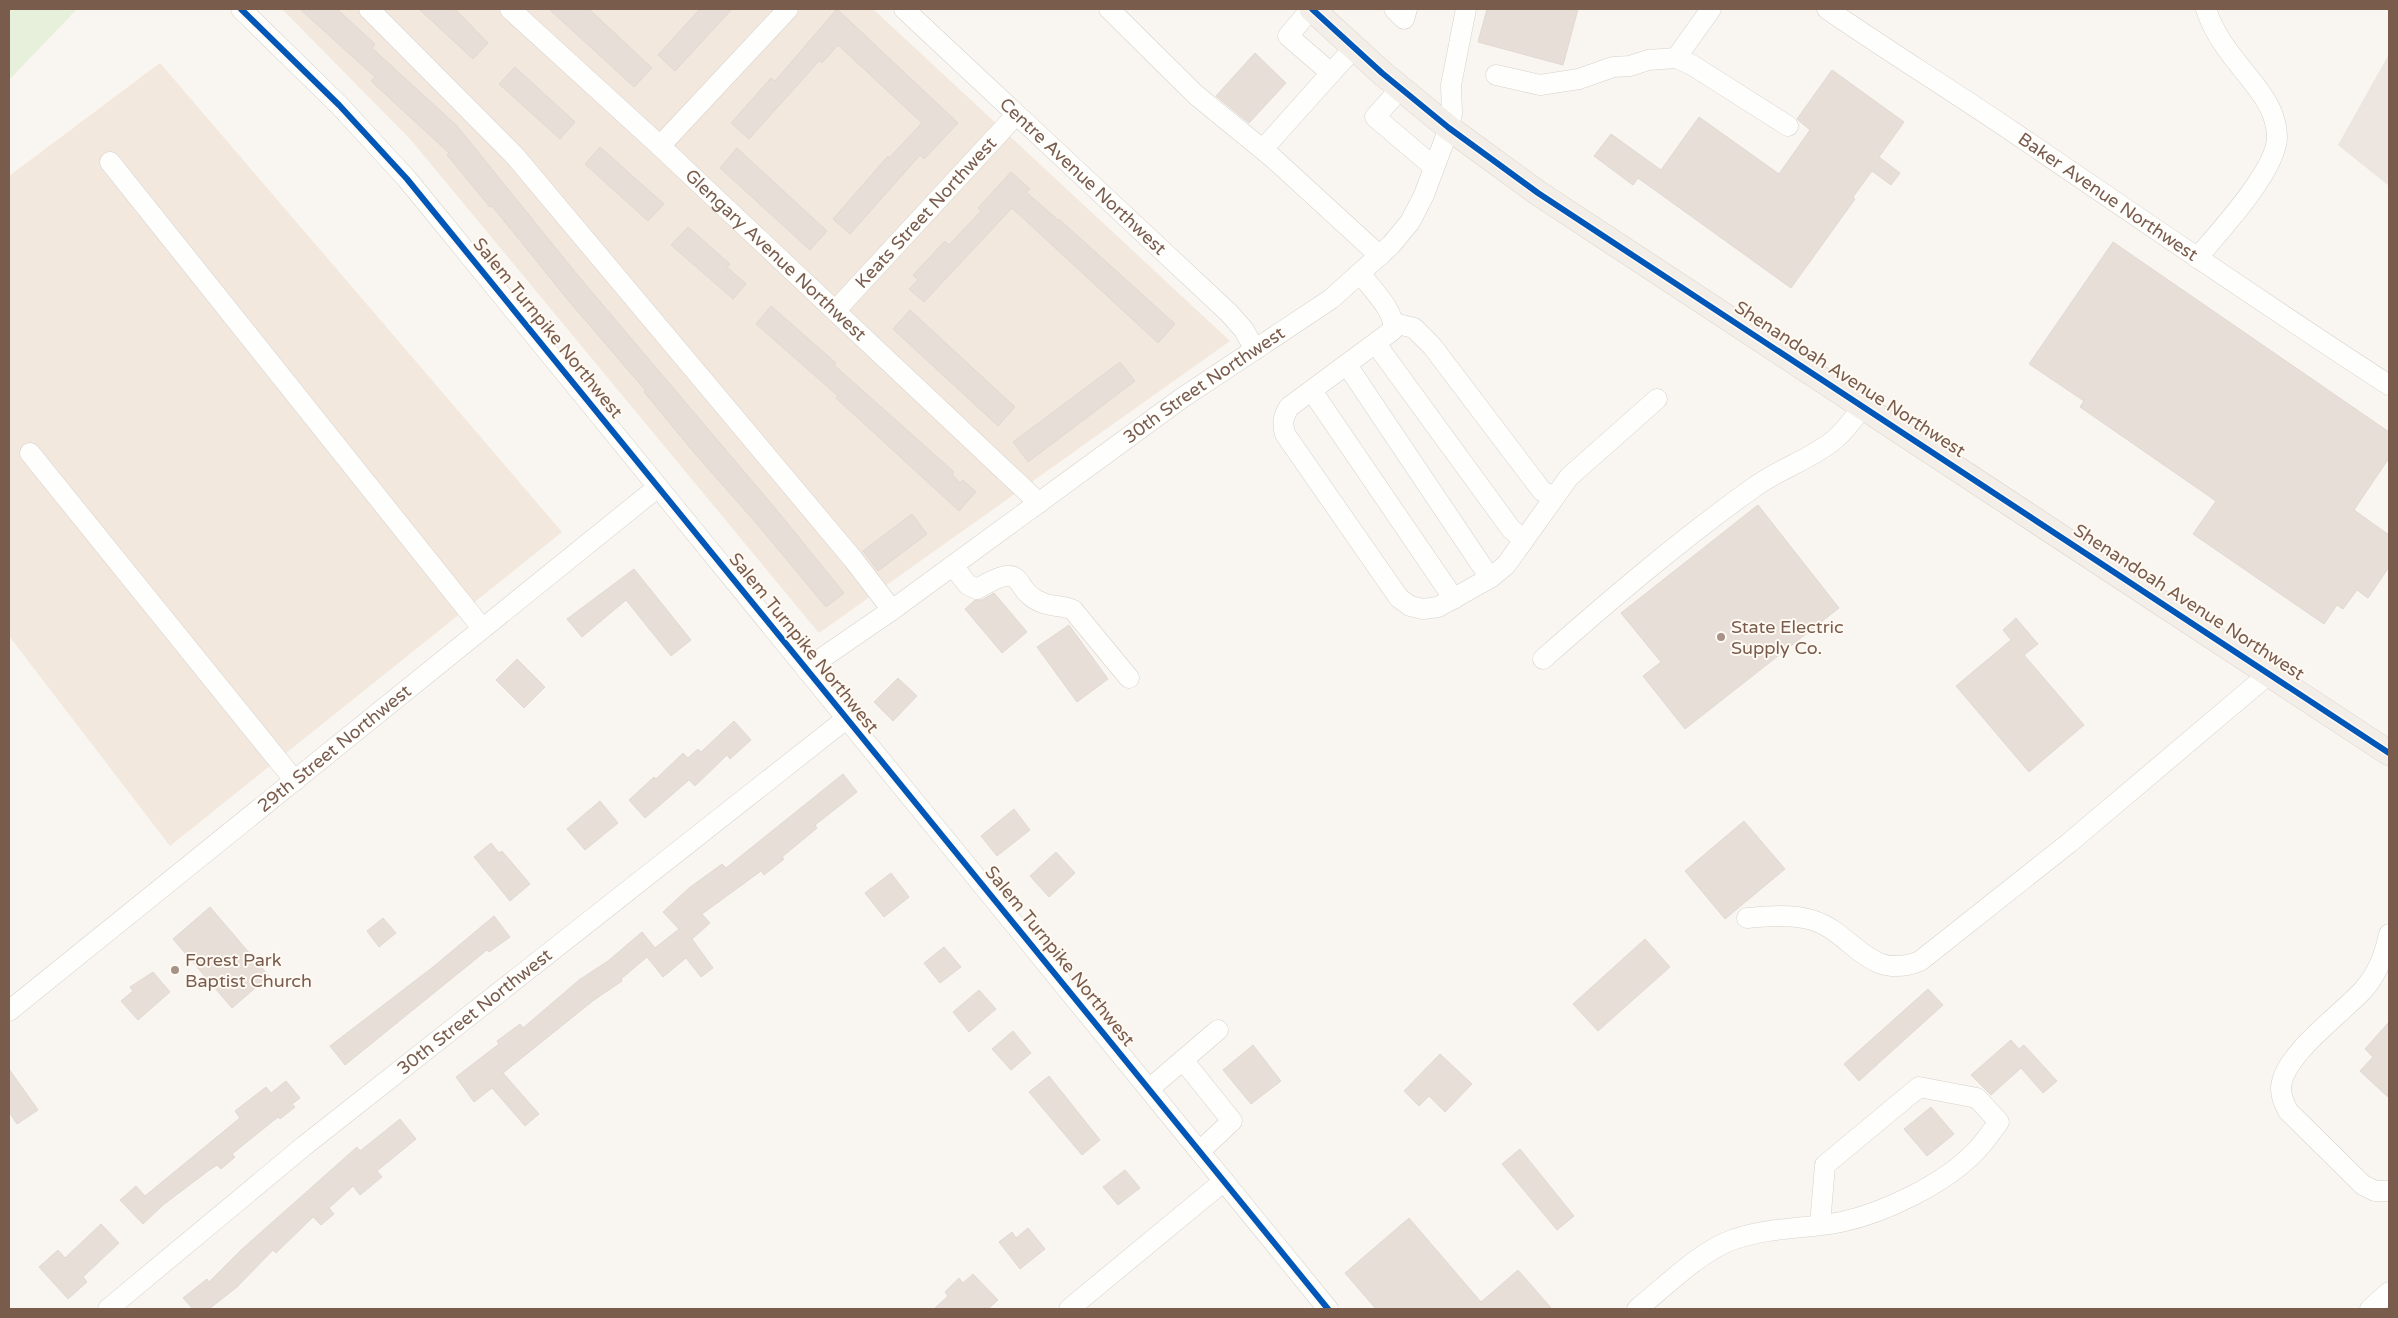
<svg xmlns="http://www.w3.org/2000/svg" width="2398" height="1318" font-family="'Varela Round',sans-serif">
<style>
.residential{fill:#f2e8de}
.industrial{fill:#ede5e0}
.green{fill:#e7f0db}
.building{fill:#e6ded7;stroke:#e2d8d2}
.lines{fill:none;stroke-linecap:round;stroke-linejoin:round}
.minor-casing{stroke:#d7d1cb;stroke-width:21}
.major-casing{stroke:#dad1cc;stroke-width:26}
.minor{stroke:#fefefd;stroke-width:20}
.major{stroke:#f3eee8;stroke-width:25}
.cycleway-casing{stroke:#fffaf3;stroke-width:9}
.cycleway{stroke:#0057b8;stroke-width:6}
.poi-dot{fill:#a69286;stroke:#fffaf3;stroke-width:2}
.labels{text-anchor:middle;stroke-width:4;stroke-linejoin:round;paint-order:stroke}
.street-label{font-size:18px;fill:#7a5c4d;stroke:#fffaf3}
.poi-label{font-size:18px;fill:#7a5c4d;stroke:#fffaf3;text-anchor:start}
</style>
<rect width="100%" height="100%" fill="#f9f5f0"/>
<!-- residential -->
<path class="residential" d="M282 9H873L1230 341 819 633 411 140Z
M160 63 562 532 170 846 9 636V176Z"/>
<!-- industrial -->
<path class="industrial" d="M2389 54V186L2338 145Z"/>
<!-- green -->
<path class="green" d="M9 9H77L9 80Z"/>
<!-- building -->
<path class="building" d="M300 9H337L375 44 372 48 457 126 580 278 775 508 844 593 826 607 757 524 697 456 644 392 646 391 568 300 492 206 490 207 447 155 449 153 371 81 375 77Z
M419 9H455L488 43 473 59Z
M549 9H589L652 68 634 87Z
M700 9H732L675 71 658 55Z
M837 9 958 123 924 159 920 155 850 234 833 219 888 156 889 158 922 123 838 45 822 63 820 60 749 139 731 123 771 78 775 81Z
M1487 9H1578L1563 65 1478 42Z
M1255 53 1286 83 1249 123 1216 96Z
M515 67 575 122 560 139 499 84Z
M1832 70 1904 122 1879 157 1900 173 1891 185 1872 171 1853 197 1855 199 1791 288 1638 178 1633 185 1594 156 1611 134 1661 170 1699 117 1779 174 1810 130 1797 119Z
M600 147 664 204 648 221 585 164Z
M737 148 827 231 810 250 720 168Z
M1011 172 1030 189 1026 192 1058 220 1059 219 1175 324 1158 343 1012 208 924 302 909 289 918 280 913 275 945 241 949 245 981 211 978 208Z
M688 227 730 264 727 267 746 284 733 299 671 245Z
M2113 242 2389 432V458L2354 510 2389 535V567L2368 598 2357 590 2343 609 2337 605 2324 624 2193 534 2216 501 2080 407 2084 401 2029 364Z
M771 306 836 363 834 365 954 472 952 474 960 483 963 480 976 492 959 511 836 398 838 396 756 324Z
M910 310 1015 407 998 426 893 329Z
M1120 362 1135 381 1028 462 1013 442Z
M1758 505 1839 608 1685 729 1643 676 1661 662 1621 613Z
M912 514 927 534 878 571 863 551Z
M634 569 691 640 671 656 626 600 582 637 567 619Z
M994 593 1027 632 1002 653 965 609 975 600H982Z
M2016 618 2038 644 2024 655 2084 725 2029 772 1956 686 2011 640 2003 630Z
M1069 625 1108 679 1077 702 1037 647Z
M517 659 545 687 524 708 496 680Z
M898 678 917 696 893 721 874 702Z
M734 721 751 740 730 759 727 755 695 786 689 780 645 818 629 800 654 777 656 779 683 753 688 758 698 749 701 752Z
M843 774 857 792 815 825 817 828 782 857 784 859 764 875 761 871 702 914 710 923 692 939 713 968 701 977 686 958 663 977 647 957 621 979 622 981 594 1000 503 1073 539 1114 525 1126 492 1088 474 1102 456 1077 499 1044 497 1041 520 1024 523 1028 579 980 608 961 642 932 655 948 679 929 663 912 689 888 722 864 726 868Z
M600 801 618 823 585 850 567 829Z
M1014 809 1030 830 997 856 981 836Z
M1744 821 1785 869 1725 919 1685 871Z
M491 843 499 853 502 851 530 884 510 901 474 857Z
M1056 852 1075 873 1049 897 1030 876Z
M891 873 909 897 884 917 865 893Z
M210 907 269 976 232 1008 173 939Z
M494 916 510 937 489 952 487 950 345 1065 330 1046 433 967Z
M383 918 396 933 379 947 367 931Z
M1645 939 1670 967 1598 1031 1573 1004Z
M944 947 961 967 940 983 924 963Z
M153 972 170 992 138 1020 121 1001 133 991 130 987Z
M1928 989 1943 1005 1859 1081 1844 1064Z
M979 990 996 1009 969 1032 953 1012Z
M2389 1022V1098L2360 1071 2373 1057 2365 1049Z
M1013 1031 1031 1053 1011 1070 992 1049Z
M2011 1040 2019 1049 2024 1045 2057 1081 2043 1093 2021 1068 1991 1095 1971 1075Z
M1253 1045 1281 1081 1251 1104 1223 1070Z
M1440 1054 1472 1084 1445 1112 1429 1096 1419 1106 1404 1091Z
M9 1069 38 1110 17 1124 9 1112Z
M1049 1076 1100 1140 1082 1155 1029 1092Z
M286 1081 300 1098 292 1104 295 1107 280 1119 278 1117 232 1154 235 1157 221 1169 217 1165 208 1171 163 1205 143 1224 120 1200 136 1186 145 1196 240 1118 235 1111 266 1087 271 1093Z
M1931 1107 1954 1134 1927 1156 1904 1129Z
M400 1119 416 1139 377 1171 382 1177 360 1195 353 1186 329 1208 334 1214 321 1225 313 1217 276 1253 273 1250 237 1287 209 1309H193L183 1298 207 1279 209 1282 241 1250 357 1147 360 1151Z
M1520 1149 1574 1216 1557 1230 1502 1164Z
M1125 1170 1140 1188 1118 1205 1103 1187Z
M1409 1218 1481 1302 1518 1270 1552 1309H1376L1345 1273Z
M101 1224 119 1243 83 1277 87 1282 68 1299 39 1267 58 1250 65 1258Z
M1028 1228 1045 1249 1020 1269 999 1242 1012 1232 1016 1238Z
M973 1274 998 1300 988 1309H934L948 1296 945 1292 959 1278 963 1283Z"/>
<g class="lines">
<!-- minor casing -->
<g class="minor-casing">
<g id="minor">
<path d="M241 9 339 105 407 179 1328 1309"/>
<path d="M369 9 515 156 853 559 892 610"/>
<path id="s1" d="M510 9 660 146 1039 503"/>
<path id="s2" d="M904 9 1229 313 1244 330 1255 350"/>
<path d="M1109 9 1196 95 1273 158 1380 256"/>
<path d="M1394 9 1404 19 1407 9"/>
<path id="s3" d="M1827 9C1888 51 1951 90 2013 132 2138 217 2262 303 2389 385"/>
<path d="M1676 58 1711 9"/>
<path d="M1331 73 1354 48"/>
<path d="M1496 75 1540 85 1579 79 1613 67 1630 66 1648 60 1676 58 1692 65 1788 126"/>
<path d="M1401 88 1375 117 1434 167"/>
<path d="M660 146 788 9"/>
<path d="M1263 149 1331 73 1288 36 1311 9"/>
<path d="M110 162 482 628"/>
<path d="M2197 258C2219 232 2278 169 2277 136 2276 115 2267 101 2255 85 2236 61 2215 38 2206 9"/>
<path d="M1361 274C1371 289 1396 311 1393 330L1289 407C1283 417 1282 423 1285 434L1399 598 1410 606 1423 609 1438 607 1490 578 1506 565 1569 477 1657 399"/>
<path id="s4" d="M835 311 1016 115"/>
<path d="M1394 323 1414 328 1432 346 1542 491 1553 496"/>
<path d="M1376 344 1511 529 1524 540"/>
<path d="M1347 365 1490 578"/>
<path d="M1312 391 1454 599"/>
<path d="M30 453 295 781"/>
<path d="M953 566 968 585 977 589C1030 557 1009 591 1043 603 1053 607 1063 605 1073 610L1129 678"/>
<path d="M1543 659C1611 599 1679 541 1753 488 1778 469 1810 460 1834 440 1846 430 1855 417 1864 405"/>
<path id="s5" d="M806 669 892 610 1182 398 1331 299 1391 245 1410 222 1424 195 1449 128 1452 113 1451 85 1466 9"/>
<path d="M1747 918C1769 916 1791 914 1812 920 1854 933 1868 982 1920 961L2069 843 2270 673"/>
<path d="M2389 934C2385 954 2378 973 2364 989 2343 1013 2281 1056 2281 1089 2281 1097 2284 1103 2288 1111L2363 1185 2375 1191H2389"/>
<path id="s6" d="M9 1011 658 487"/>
<path d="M1183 1060 1218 1030"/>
<path d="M1149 1089 1183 1060 1232 1121 1200 1151"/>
<path id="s7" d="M108 1309 304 1146 846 719"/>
<path d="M1069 1309 1224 1181"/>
<path d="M1637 1309C1665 1287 1699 1252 1732 1240 1767 1227 1806 1229 1841 1222 1884 1213 1944 1184 1975 1152 1984 1143 1991 1132 1999 1122L1977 1098 1919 1087 1825 1165 1820 1225"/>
<path d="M2370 1309 2389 1292"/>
</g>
</g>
<!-- major casing -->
<g class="major-casing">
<path id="major" d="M1312 9 1382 73 1449 128 1538 193 2389 753"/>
</g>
<!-- minor -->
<use href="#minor" class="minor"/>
<!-- major -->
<use href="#major" class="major"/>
<!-- cycleway casing -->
<g class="cycleway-casing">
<path id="cycleway" d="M241 9 339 105 407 179 1328 1309
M1312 9 1382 73 1449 128 1538 193 2389 753"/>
</g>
<!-- cycleway -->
<use href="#cycleway" class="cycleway"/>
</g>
<!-- markers -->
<g class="poi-dot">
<circle cx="1721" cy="637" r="5"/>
<circle cx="175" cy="970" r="5"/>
</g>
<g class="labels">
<!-- street labels -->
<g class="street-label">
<text dy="6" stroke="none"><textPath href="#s2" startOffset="245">Centre Avenue Northwest</textPath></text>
<text dy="6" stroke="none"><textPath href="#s3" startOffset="338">Baker Avenue Northwest</textPath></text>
<text dy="6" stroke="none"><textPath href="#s4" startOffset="134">Keats Street Northwest</textPath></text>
<text dy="6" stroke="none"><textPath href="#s1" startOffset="362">Glengary Avenue Northwest</textPath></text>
<text transform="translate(548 328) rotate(51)" y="6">Salem Turnpike Northwest</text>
<text transform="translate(1850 379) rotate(33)" y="6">Shenandoah Avenue Northwest</text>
<text dy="6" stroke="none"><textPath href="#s5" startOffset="489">30th Street Northwest</textPath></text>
<text transform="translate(2189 602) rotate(33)" y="6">Shenandoah Avenue Northwest</text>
<text transform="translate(804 643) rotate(51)" y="6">Salem Turnpike Northwest</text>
<text dy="6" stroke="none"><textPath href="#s6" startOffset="418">29th Street Northwest</textPath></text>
<text transform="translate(1060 956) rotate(51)" y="6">Salem Turnpike Northwest</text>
<text dy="6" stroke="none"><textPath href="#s7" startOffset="472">30th Street Northwest</textPath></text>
</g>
<!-- poi labels -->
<g class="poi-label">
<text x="1731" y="633">State Electric<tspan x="1731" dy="21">Supply Co.</tspan></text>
<text x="185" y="966">Forest Park<tspan x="185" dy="21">Baptist Church</tspan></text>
</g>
</g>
<!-- border -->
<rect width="2398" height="1318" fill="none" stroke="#7a5c4d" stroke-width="20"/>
</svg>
